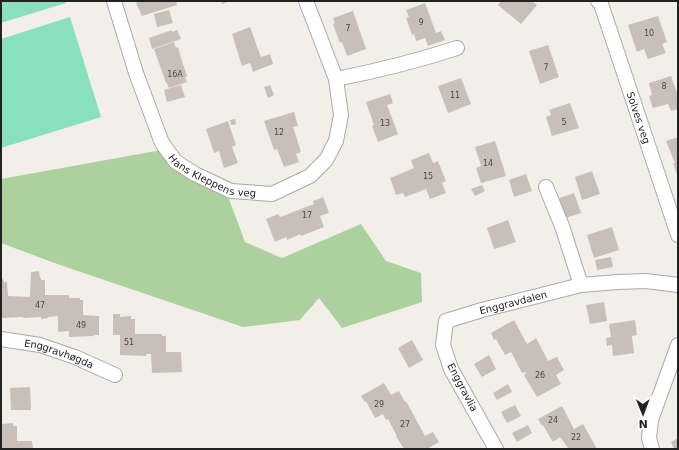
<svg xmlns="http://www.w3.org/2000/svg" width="679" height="450" font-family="'DejaVu Sans',sans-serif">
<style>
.forest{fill:#add19e}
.pitch{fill:#88e0be}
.building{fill:#c7bfb8}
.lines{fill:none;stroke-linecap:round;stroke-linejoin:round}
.minor-casing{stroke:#a9a9a9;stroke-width:16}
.minor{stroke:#fff;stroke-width:14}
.labels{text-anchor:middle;stroke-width:3;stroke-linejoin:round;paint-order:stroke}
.number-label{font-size:8px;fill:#4b4948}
.street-label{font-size:10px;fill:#222;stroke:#fff}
</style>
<rect width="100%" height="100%" fill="#f2efe9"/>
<!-- forest -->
<path class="forest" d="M167 149 174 165 192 180 229 199 245 242 282 258 361 224 386 261 421 273 422 302 342 328 319 298 300 320 243 327 60 265 1 243V179Z"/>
<!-- pitch -->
<path class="pitch" d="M1 1H65L66 3 1 23Z
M70 17 101 117 1 148V39Z"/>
<!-- building -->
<path class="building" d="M137 1H176L177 5 142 16 136 3 138 2Z
M221 1H230L222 4Z
M501 1H532L537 5 521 24 498 5Z
M425 3 436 33 441 31 445 40 428 46 425 38 416 41 414 34 412 35 406 18 409 17 406 10Z
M169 10 173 23 157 27 154 14Z
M353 11 366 49 347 56 342 42 340 43 333 24 335 23 333 18Z
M658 16 667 42 662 44 666 53 648 59 644 49 637 52 628 25Z
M250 27 261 57 270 54 273 64 253 72 250 63 242 66 232 34Z
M172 30V32L177 30 181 39 152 49 149 38Z
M174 42 176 48 178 47 182 61 187 76 185 77 187 82 169 88 167 83H166L154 49Z
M548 45 559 77 540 84 529 51Z
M671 76 678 96V109L671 111 668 104 653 108 649 96 652 95 649 83Z
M461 78 471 104 448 113 438 86Z
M181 85 185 97 167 102 164 90Z
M270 85 274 95 268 98 264 87Z
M390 94 393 103 387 105 398 134 378 142 372 126 374 125 366 102Z
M570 103 579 128 552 136 546 117 551 115 549 110Z
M294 112 298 126 293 127 301 152 296 154 299 162 284 167 277 149 274 150 264 121Z
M235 119 236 124 231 125 230 120Z
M228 121 236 145 232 147 238 163 224 168 219 151 214 153 206 129Z
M678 137V173L677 174 673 163H675L666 141Z
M495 141 506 176 481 183 476 168 481 166 475 147Z
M429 153 433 163 438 161 446 181 442 183 446 193 430 199 426 189 405 197 403 193 396 195 390 178 414 168 411 160Z
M592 171 600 194 582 200 575 177Z
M526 174 532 191 514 197 509 180Z
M482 185 485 191 475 196 471 189Z
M574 193 581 213 566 218 559 198Z
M323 197 329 213 320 216 324 227 301 236 300 234 287 240 286 237 275 242 266 219 278 214 280 217 314 204 313 201Z
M508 220 516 242 494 249 487 228Z
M612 227 619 250 594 258 587 235Z
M611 257 613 267 597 270 595 260Z
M39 271 40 278H41V280H45V295H69V298H80V300H83V315L99 316V335H94V336L69 337V331L58 332V316L48 317V318L41 319V317L23 318V317L1 318V279H3L4 282H7L8 296 30 297 31 272Z
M604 302 607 321 590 324 586 305Z
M113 314H120V317L131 316V319H135V334H162V336H166V352H181L182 372 152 373 151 354H146V356L120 355V335H113Z
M514 320 527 344 536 338 548 361 557 357 564 370 556 375 561 384 537 397 524 375 526 373V372L522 373 511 352 505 355 496 339 494 340 491 333Z
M635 320 637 335 632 336 634 353 613 356 612 345 607 346 606 338 611 337 609 324Z
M412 340 423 360 409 368 398 348Z
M489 355 496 369 482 377 474 364Z
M384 383 391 395 399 391 405 402 406 401 425 436 433 432 439 442 427 449H404L396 436H397L388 419 386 420 383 414 375 418 366 401 365 402 361 396Z
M508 384 512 392 497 400 493 393Z
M30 387 31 410H11L10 388Z
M515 405 521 416 507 423 501 412Z
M562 406 574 429 583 424 597 449H569L560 437 553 442 543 425 542 426 538 419Z
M13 423V426H17V441H32L33 449H1L2 424Z
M528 425 532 433 517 442 512 433Z
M678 438V449H674L671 442Z"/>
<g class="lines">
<!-- minor casing -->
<g class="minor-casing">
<g id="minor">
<path id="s1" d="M114 1 136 73 162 143 176 162 195 174 231 191 272 194 310 176 326 160 336 141 341 115 336 79 306 1"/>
<path id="s2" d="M598 1 601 4 678 235"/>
<path d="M336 79C377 71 417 61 457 48"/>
<path d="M546 187 562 226 581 285"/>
<path id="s3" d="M1 339 40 345 75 357 115 375"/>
<path id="s4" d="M496 449 451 369 443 345 446 321 482 310 581 285 618 282 646 281 678 285"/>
<path d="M652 449 649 438 651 420 678 345"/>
</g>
</g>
<!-- minor -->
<use href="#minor" class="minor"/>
</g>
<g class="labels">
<!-- number labels -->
<g class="number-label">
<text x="421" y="25">9</text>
<text x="348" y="31">7</text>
<text x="649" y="36">10</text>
<text x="546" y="70">7</text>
<text x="175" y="77">16A</text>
<text x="664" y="89">8</text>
<text x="455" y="98">11</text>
<text x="564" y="125">5</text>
<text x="385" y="126">13</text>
<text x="279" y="135">12</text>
<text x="488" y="166">14</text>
<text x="428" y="179">15</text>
<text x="307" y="218">17</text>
<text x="40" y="308">47</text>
<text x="81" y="328">49</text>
<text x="129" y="345">51</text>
<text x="540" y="378">26</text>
<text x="379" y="407">29</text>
<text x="553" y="423">24</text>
<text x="405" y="427">27</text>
<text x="576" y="440">22</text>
</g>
<!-- street labels -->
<g class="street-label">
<text dy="4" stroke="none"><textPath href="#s2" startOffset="124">Solves veg</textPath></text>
<text dy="4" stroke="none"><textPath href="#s1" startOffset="213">Hans Kleppens veg</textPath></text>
<text dy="4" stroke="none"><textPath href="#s4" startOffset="211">Enggravdalen</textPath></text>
<text dy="4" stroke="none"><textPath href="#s3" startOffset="60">Enggravhøgda</textPath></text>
<text transform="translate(463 387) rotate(62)" y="4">Enggravlia</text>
</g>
</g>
<!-- border -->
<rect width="679" height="450" fill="none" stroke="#222222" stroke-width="4"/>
<!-- north arrow -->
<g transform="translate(643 414) rotate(179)" stroke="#ffffff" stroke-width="3" paint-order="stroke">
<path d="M0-3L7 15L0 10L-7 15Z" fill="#222222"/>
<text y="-6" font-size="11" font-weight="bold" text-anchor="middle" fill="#222222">N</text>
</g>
</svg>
